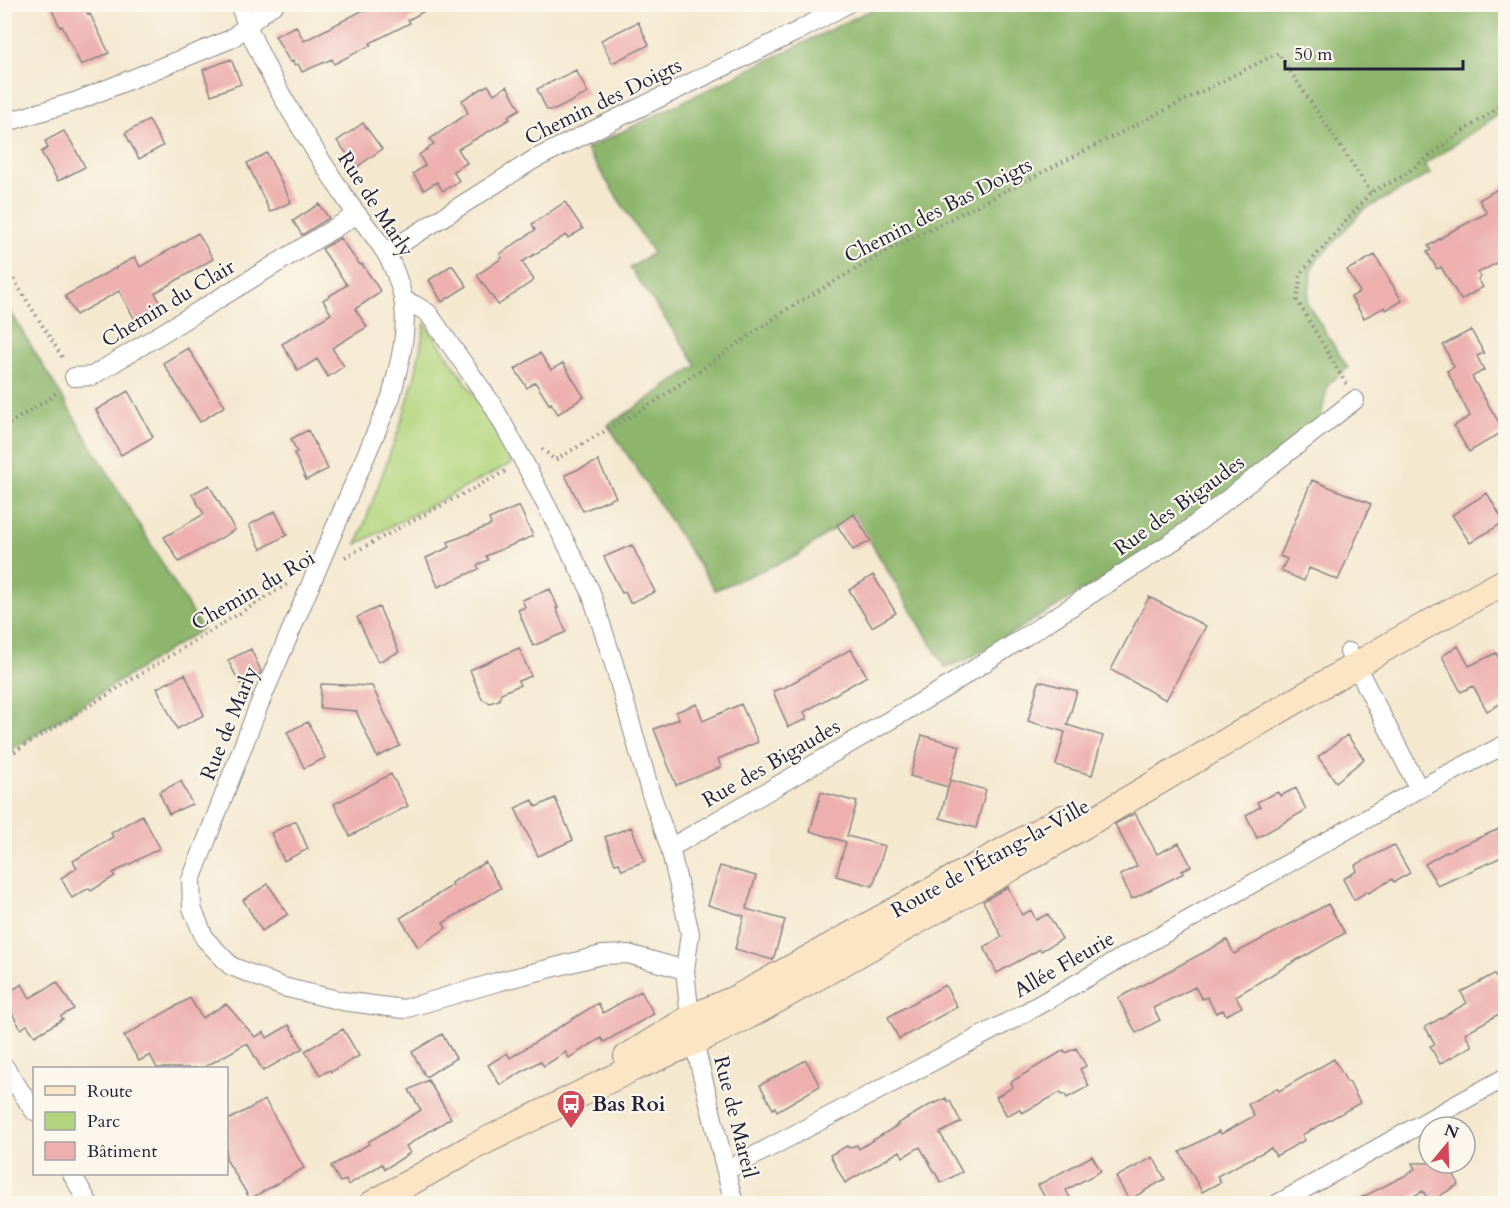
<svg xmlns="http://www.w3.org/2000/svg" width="1510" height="1208" font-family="Cardo,serif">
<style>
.green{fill:#b2d57d;stroke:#6a7c5c;stroke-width:1.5}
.forest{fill:#8db66c;stroke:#586c54;stroke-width:1.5}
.building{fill:#edb0af}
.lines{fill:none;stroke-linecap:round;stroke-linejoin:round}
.street-casing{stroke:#8b8585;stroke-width:20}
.secondary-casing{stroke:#8b8585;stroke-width:28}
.path{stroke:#8b8585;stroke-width:4;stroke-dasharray:1.5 4.5;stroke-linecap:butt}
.street{stroke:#fff;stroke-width:18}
.secondary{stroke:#fce5c4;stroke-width:26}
.labels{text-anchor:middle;stroke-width:4.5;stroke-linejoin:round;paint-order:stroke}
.street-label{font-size:21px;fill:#22223b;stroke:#fbf7ec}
.poi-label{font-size:21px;font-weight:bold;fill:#22223b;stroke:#fbf7ec;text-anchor:start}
</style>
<rect width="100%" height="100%" fill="#fbf7ec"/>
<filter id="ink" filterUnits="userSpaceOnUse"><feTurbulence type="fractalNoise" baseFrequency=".0167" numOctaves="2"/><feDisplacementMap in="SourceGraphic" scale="12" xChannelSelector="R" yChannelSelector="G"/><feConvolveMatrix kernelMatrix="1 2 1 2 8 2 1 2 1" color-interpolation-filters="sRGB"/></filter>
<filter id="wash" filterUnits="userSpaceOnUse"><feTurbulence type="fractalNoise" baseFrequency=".008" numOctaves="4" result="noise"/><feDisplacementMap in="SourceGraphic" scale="24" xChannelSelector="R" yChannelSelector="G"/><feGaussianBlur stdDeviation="1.35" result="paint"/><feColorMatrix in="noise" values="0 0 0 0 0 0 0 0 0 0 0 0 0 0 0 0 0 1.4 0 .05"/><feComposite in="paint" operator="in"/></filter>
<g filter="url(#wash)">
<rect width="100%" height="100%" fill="#f4e8cf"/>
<!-- green -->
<path class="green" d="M425 323 487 413 512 463 357 544 399 429 415 376Z"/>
<!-- forest -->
<path class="forest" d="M881 5H1505V110L1424 165 1430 174 1362 211 1313 265 1307 303 1348 368 1328 384 1320 421 1168 540 967 660 945 667 854 514 796 556 715 590 608 425 632 410 697 365 630 268 653 253 586 149Z
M4 301 202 629 5 754H4Z"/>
<g id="blocks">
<!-- building -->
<path class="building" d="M49 4H83L88 15 90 14 109 53 81 65 62 26 60 27Z
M375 4H437L408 20 410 23 370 43 371 45 334 64 332 59 302 72 298 64 294 65 293 61 290 62 275 36 296 26 304 41Z
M638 22 649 45 612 63 601 40Z
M231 59 241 84 211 95 203 70Z
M576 70 588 93 555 110H547L537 89Z
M488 85 494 94 507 86 520 109 508 116 510 119 458 149 467 163 453 171 459 181 443 191 437 182 424 190 413 174 425 165 419 155 434 144 430 139 468 113 462 100Z
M149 120 163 146 139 159 125 133Z
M363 123 382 149 357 167 337 141Z
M64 131 68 138H69L85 167 58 181 41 152 48 148 45 141Z
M267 153 291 202 270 212 247 163Z
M1506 184V258L1478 273 1481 277 1478 279 1483 287 1461 300 1441 267 1437 269 1427 252 1431 250 1428 246 1452 231 1487 213 1479 200Z
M565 202 583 229 568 238 566 235 522 262 534 280 498 305 477 275 502 258 500 254 535 230 532 224Z
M319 204 329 218 302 235 293 221Z
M198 233 213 259 155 293 164 310 138 325 119 291 76 315 65 296 135 257 140 267Z
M340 238 360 265 362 264 381 292 355 309 367 327 332 348 344 366 328 377 317 359 298 371 282 344 331 314 323 300 347 285 322 249Z
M1375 255 1402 301 1386 310 1385 307 1364 318 1351 297 1360 292 1347 270Z
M452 265 467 286 442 302 429 280Z
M1471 330 1484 353 1477 356 1484 370 1472 377 1504 431 1469 452 1454 426 1470 416 1447 371 1454 367 1443 345Z
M188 348 225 406 200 422 163 363Z
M540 353 551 370 563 363 584 397 558 414 551 403 549 404 535 382 527 388 515 369Z
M128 391 153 437 121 455 96 410Z
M308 430 328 469 306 480 294 453 297 452 291 439Z
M598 461 616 497 583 511 565 475Z
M1312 480 1371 504 1338 580 1309 568 1304 581 1281 571 1287 559 1280 556Z
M209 485 235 530 179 562 164 537 204 514 192 494Z
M1487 493 1504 522 1470 543 1452 515Z
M519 506 533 536 486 556 488 560 477 565 479 569 438 587 426 558 450 547 448 542 491 525 489 519Z
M275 511 287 535 261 549 249 525Z
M854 514 871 541 853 550 837 525Z
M632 545 655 592 630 603 625 592 622 593 604 557Z
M873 575 896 613 872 627 849 590Z
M550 589 558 608H556L566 632 533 646 518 610 525 607 522 600Z
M1149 597 1206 626 1166 700 1111 670Z
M379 607 399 652 378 662 357 617Z
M1458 646 1469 666 1496 653 1506 669V701L1487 711 1473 686 1461 692 1442 656Z
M519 648 531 676 518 681 520 685 501 693 499 700 490 703 482 699 470 670Z
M251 649 261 671 260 674 240 684 228 660Z
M851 649 867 676 804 712 807 719 788 727 773 691 785 687Z
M185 674 204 715 177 729 157 688Z
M1039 681 1077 691 1067 725 1103 736 1092 775 1056 765 1065 732 1028 721Z
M321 684 372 686 400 746 377 757 356 711 320 708Z
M697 704 703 721 741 704 758 742 718 759 721 767 676 785 654 729 679 719 676 712Z
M308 722 325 758 304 768 287 732Z
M922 735 960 746 948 787 910 776Z
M1347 735 1364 759 1336 782 1318 757Z
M391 774 408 806 350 836 334 804Z
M950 780 986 790 976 828 940 818Z
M181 781 192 804 169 814 159 792Z
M1296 788 1306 810 1257 838 1246 815 1260 807 1257 802 1278 792 1280 796Z
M821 792 857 802 847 836 885 846 873 886 836 876 846 842 810 831Z
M555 798 573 840 538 856 515 808 533 800 536 807Z
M1135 813 1157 854 1179 843 1191 866 1182 871 1184 873 1132 899 1120 875 1137 866 1115 824Z
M142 815 160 848 113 873 115 876 91 891 89 888 72 898 61 878 77 868 73 861 113 837 111 833Z
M296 821 308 849 284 861 271 833Z
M1506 826V855L1438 886 1425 864 1444 853Z
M631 827 645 861 622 870 619 863 615 864 605 837Z
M1394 845 1410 873 1394 882 1392 879 1369 893 1368 891 1354 900 1343 879 1357 871 1355 865Z
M485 862 501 888 443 923 446 928 418 947 400 918 453 885 451 883Z
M720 866 756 876 746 909 785 920 773 960 735 949 744 916 708 905Z
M268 884 288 914 262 931 243 900Z
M1008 887 1022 915 1031 910 1036 920 1048 914 1062 939 1041 951 1040 949 997 973 984 947 1002 937 983 901Z
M1328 904 1345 933 1300 959V958L1236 996 1242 1007 1226 1015 1223 1010 1216 1013 1207 997 1202 999 1195 987 1153 1008 1160 1020 1136 1033 1118 998 1227 940 1234 954Z
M1494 974 1506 994V1010L1465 1033 1472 1046 1440 1064 1430 1046 1435 1044 1425 1027 1467 1003 1461 992Z
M57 982 74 1009 61 1016 63 1019 35 1036 27 1025 21 1029 4 1000V995L22 984 30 998Z
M945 985 957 1007 899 1039 888 1017Z
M641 991 654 1014 604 1042 601 1038 569 1058 566 1052 544 1066 540 1061 500 1085 488 1065 507 1053 510 1058 598 1003 603 1013Z
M190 998 202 1018 226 1004 255 1037 264 1032 267 1038 289 1025 303 1048 263 1071 247 1043 203 1068H157L150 1055 139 1061 124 1036Z
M343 1029 359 1056 331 1072 330 1070 320 1075 305 1051Z
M442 1034 456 1058 426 1077 412 1052Z
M1076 1048 1086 1066 1080 1069 1089 1086 1067 1098 1065 1094 1062 1095 1061 1092 1022 1113 1019 1109 1007 1116 996 1097 1013 1087 1011 1082 1064 1050 1066 1053Z
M1334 1059 1347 1082H1349L1360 1103 1302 1135 1305 1140 1276 1156 1271 1148 1217 1176 1221 1182 1202 1192 1180 1152 1219 1131 1221 1134 1254 1116 1248 1104 1277 1088 1279 1091Z
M806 1060 820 1086 777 1111 775 1107 773 1109 760 1085Z
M428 1080 451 1118 406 1146 410 1153 385 1169 382 1164 348 1185 346 1180 340 1182 331 1166 369 1144 368 1142 421 1110 409 1090Z
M946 1098 948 1102 950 1101 961 1122 940 1133 962 1172 941 1183 920 1147 903 1157 900 1151 845 1183 830 1155 847 1146 849 1148 857 1145 859 1149 898 1125 897 1124 935 1102 936 1103Z
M265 1100 304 1168 250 1199 226 1159V1121Z
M1092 1156 1101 1171 1066 1190 1073 1203H1048L1038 1185Z
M1153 1157 1165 1179 1129 1200 1116 1177Z
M1412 1163H1447L1459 1184 1430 1202 1423 1191 1400 1203H1351L1412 1172V1170L1415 1169Z"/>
</g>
</g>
<g filter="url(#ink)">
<use href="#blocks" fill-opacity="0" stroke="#8b8585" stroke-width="1.5"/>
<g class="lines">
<!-- street casing -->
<g class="street-casing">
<path id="street" d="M239 4C264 74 305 135 344 196 357 216 373 232 385 252 393 264 400 284 403 298 409 332 399 365 391 397L259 705 191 880 192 908 205 939 231 966 283 987 342 1001 404 1009 497 982 602 955 628 954 685 970 690 1018 694 1042 734 1204
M4 123 77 101 231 39 267 9 275 4
M386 253 533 160 620 117 798 31 847 4
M403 300 415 305 428 313 492 404 524 462 590 590 614 664 650 791 670 848 690 933 685 970
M74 377 92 376 356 215
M1349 652 1419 789
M670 848 945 688 1175 540 1355 400
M4 1066 34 1111
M727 1170 1021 1015 1419 789 1506 744
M72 1174 89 1204
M1277 1204 1506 1077"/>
</g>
<!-- secondary casing -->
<g class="secondary-casing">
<path id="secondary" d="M627 1057 690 1018 737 998 1063 818
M372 1204 471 1148 633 1068 694 1042 748 1016 1022 862 1392 644 1506 581"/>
</g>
<!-- path -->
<path class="path" d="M4 264 64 360
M1346 384 1297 300 1301 273 1371 192 1403 176 1457 135 1506 103
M4 427 50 398 58 391
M542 449 555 460 653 403 789 308 883 253 1278 53 1371 192
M345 557 508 470
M4 758 289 583"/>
<!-- street -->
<use href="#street" class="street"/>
<!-- secondary -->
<use href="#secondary" class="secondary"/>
</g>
</g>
<!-- icons -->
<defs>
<g id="bus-pin" transform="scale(1.5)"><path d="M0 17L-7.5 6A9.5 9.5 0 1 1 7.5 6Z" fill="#d1495b" stroke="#fbf7ec"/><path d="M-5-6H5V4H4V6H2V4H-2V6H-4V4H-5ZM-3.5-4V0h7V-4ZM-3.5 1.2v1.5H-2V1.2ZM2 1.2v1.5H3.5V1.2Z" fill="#fff"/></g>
</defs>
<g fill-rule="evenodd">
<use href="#bus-pin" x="571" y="1104"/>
</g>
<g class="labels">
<!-- street labels -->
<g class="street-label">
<text transform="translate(603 101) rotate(-26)" y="7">Chemin des Doigts</text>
<text transform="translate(376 204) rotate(57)" y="7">Rue de Marly</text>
<text transform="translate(938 210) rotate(-27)" y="7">Chemin des Bas Doigts</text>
<text transform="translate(168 303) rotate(-31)" y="7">Chemin du Clair</text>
<text transform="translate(1179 505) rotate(-36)" y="7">Rue des Bigaudes</text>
<text transform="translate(253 590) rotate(-30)" y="7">Chemin du Roi</text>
<text transform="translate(229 723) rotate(-68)" y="7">Rue de Marly</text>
<text transform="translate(771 763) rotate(-30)" y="7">Rue des Bigaudes</text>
<text transform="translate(990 858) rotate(-29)" y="7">Route de l'Étang-la-Ville</text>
<text transform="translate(1064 964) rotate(-30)" y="7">Allée Fleurie</text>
<text transform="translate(736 1117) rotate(76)" y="7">Rue de Mareil</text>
</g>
<!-- poi labels -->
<g class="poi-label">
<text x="592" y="1111">Bas Roi</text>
</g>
</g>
<!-- margin -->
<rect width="1510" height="1208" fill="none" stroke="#fbf7ec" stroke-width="24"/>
<!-- legend -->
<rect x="33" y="1067" width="195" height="108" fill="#fbf7ec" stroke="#a4a2a5" stroke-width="1.5"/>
<rect x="45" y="1086" width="30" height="9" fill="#fce5c4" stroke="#a4a2a5" stroke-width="1.5"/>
<text x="87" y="1097" font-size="18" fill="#22223b">Route</text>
<rect x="45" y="1112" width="30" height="18" fill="#b2d57d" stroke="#a4a2a5" stroke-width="1.5"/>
<text x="87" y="1127" font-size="18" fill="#22223b">Parc</text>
<rect x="45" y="1142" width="30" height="18" fill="#edb0af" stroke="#a4a2a5" stroke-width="1.5"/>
<text x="87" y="1157" font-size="18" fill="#22223b">Bâtiment</text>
<!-- north arrow -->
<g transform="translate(1447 1145) rotate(19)"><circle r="28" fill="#fbf7ec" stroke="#a4a2a5" stroke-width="1.5"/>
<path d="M0-4.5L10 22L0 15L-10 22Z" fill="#d1495b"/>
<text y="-9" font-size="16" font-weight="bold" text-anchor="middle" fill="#22223b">N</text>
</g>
<!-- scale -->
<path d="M1285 60v9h178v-9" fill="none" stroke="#22223b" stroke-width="3"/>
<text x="1294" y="60" font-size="18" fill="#22223b" stroke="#fbf7ec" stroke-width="4.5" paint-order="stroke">50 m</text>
</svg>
